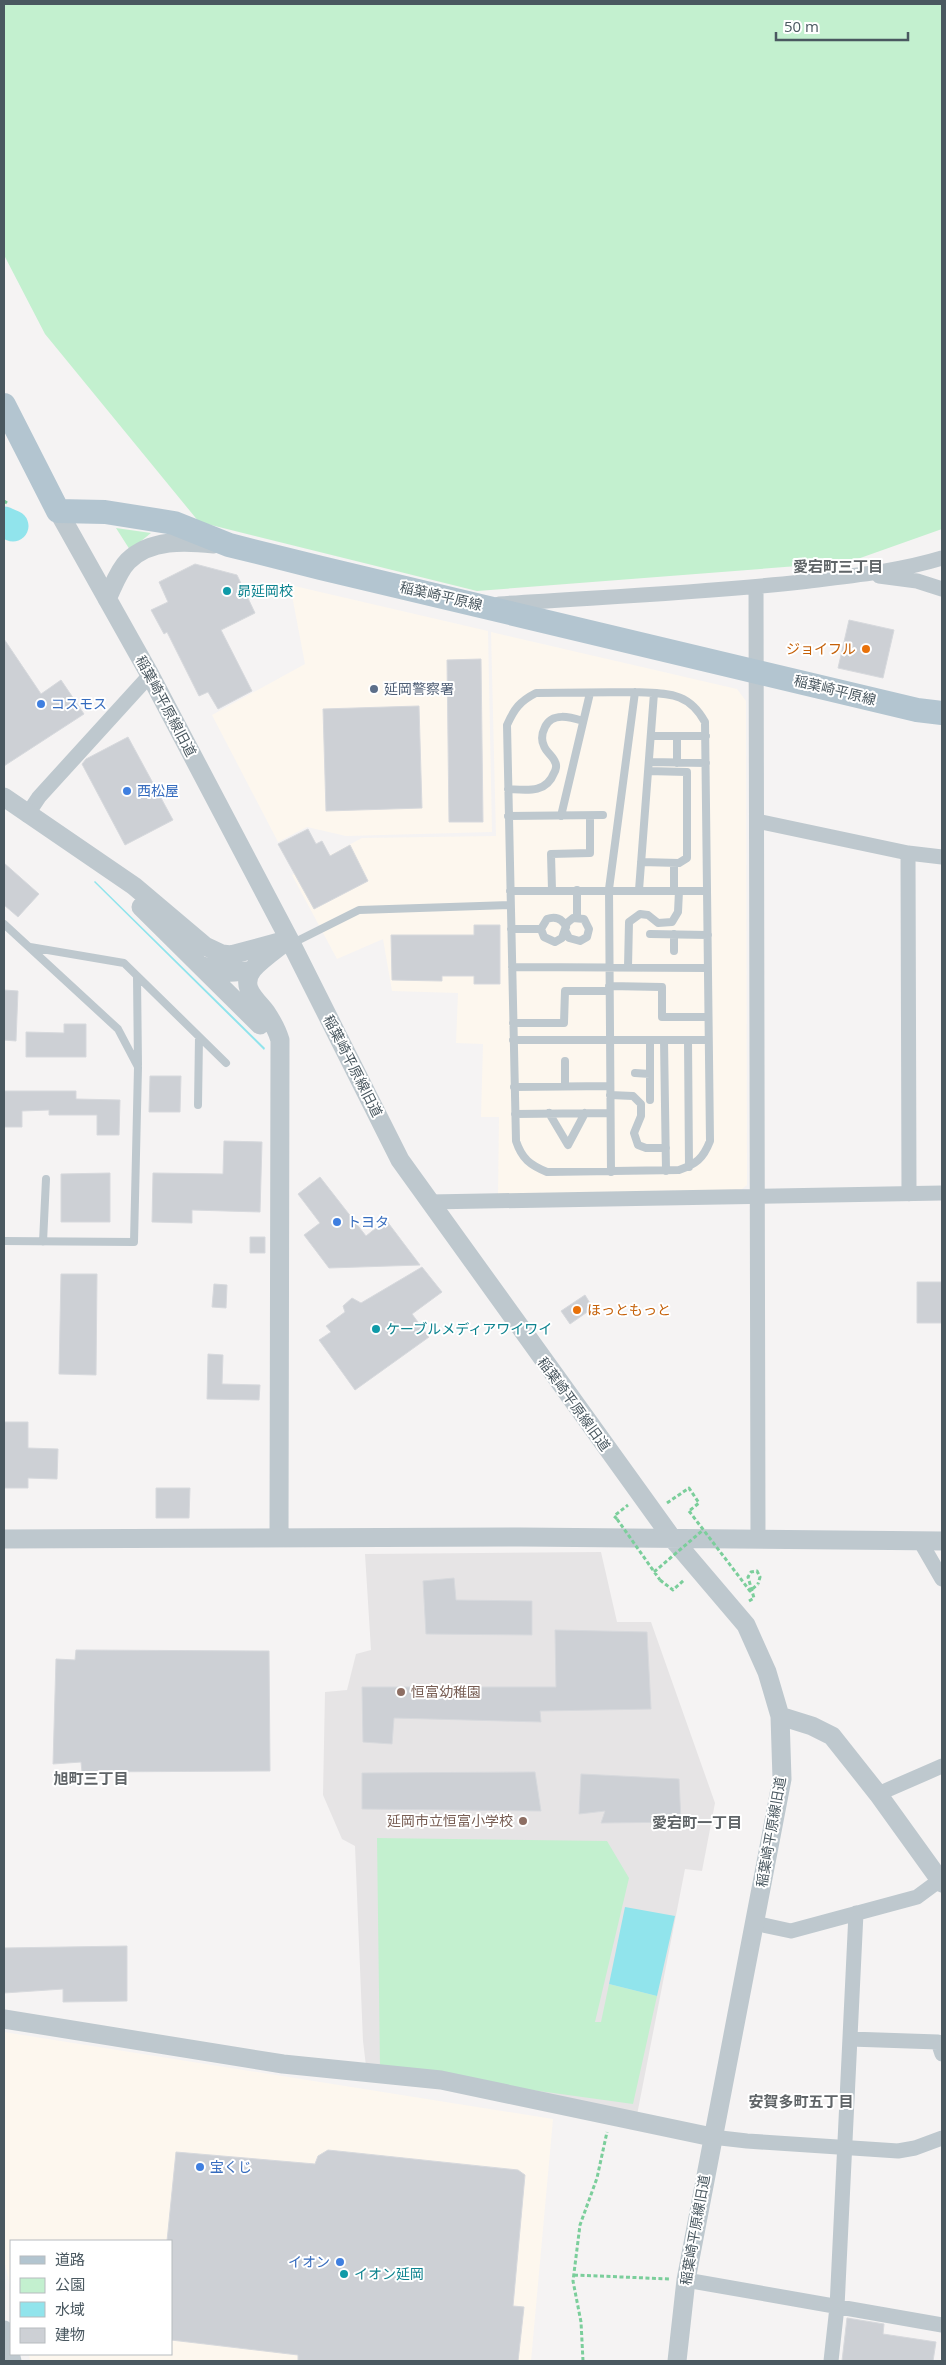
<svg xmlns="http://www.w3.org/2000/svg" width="946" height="2365" font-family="'Open Sans','Noto Sans JP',sans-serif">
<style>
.commercial{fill:#fdf7ee}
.education{fill:#e6e4e5}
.green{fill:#c3f0cf}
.water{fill:#91e4ec}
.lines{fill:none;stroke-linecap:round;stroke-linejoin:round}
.river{stroke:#91e4ec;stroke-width:31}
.building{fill:#cdd0d5;stroke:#d7d9dd}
.path{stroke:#7bce9b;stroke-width:3;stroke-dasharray:4 2.5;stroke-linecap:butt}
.service{stroke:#bec8ce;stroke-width:8}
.minor{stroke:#bec8ce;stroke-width:15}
.tertiary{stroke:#bec8ce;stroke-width:19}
.primary{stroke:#b3c5d0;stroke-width:24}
.path-bridge{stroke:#7bce9b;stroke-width:3;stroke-dasharray:4 2.5;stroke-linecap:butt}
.culture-dot{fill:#0f9aa8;stroke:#fff;stroke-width:2}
.food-dot{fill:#e8710a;stroke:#fff;stroke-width:2}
.service-dot{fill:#5c6f8a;stroke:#fff;stroke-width:2}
.shop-dot{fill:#3f7fe0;stroke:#fff;stroke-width:2}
.education-dot{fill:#8d6e63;stroke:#fff;stroke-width:2}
.labels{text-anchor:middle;stroke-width:4;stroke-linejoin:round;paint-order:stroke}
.culture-label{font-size:14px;fill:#0d838f;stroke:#fff;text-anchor:start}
.street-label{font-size:14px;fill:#4a5860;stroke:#fff}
.food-label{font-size:14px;fill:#c56008;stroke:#fff;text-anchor:end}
.service-label{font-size:14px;fill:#4e5e75;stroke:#fff;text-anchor:start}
.shop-label{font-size:14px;fill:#366cbe;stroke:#fff;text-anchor:start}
.education-label{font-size:14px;fill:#785e54;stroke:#fff;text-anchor:start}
.neighbourhood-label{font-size:15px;font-weight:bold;fill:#5f6467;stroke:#fff}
</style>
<rect width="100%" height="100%" fill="#f5f3f3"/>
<!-- commercial -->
<path class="commercial" d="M290 585 488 631 492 832 346 836 307 827 278 842 212 715 305 664Z
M491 632 737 689 746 701 747 1185 737 1193 498 1196 499 1117H481L483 1044 456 1043 458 993 392 991 383 939 337 959 292 875 362 838 496 836Z
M4 2032 553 2119 531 2361H30L29 2354H171V2241H11V2289L4 2260Z"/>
<!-- education -->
<path class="education" d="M601 1552 617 1622H651L715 1803 702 1871 685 1869 637 2115 366 2066 363 2041 355 1846 342 1839 323 1795 325 1692 347 1690 356 1654 371 1650 365 1554Z"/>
<!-- green -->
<path class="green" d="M4 4H942V529L849 562 477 591 199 522 45 334 4 255Z
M116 528 151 533 130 550Z
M377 1838 607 1841 629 1878 595 2022H601L609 1984 657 1996 633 2104 380 2069Z"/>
<!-- water -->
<path class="water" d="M95 881 265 1048 264 1050 94 882Z
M625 1907 675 1916 657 1996 609 1984Z"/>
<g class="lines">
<!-- river -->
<path class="river" d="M4 522 13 526"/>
</g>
<!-- building -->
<path class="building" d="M195 564 237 575 255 613 221 630 252 691 218 709 208 692 199 696 167 632 164 634 151 610 168 602 159 582Z
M849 620 894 630 883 678 838 668Z
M4 639 41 694 61 680 84 714 4 766Z
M481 659 483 822H449L447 660Z
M419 706 422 808 326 811 323 709Z
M128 737 173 820 125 845 82 764 86 759Z
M308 829 316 844 322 841 330 856 350 845 368 881 314 909 278 844Z
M4 863 39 894 18 917 4 905Z
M474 925H500V984H474V976H442V981L392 980 391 935H474Z
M4 990 18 991 16 1041 4 1040Z
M64 1024H86V1057H26V1032L64 1033Z
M150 1076H181L180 1112H149Z
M4 1091H76V1099L120 1100 119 1135H97V1115H49V1110L22 1111V1127H4Z
M224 1141 262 1142 260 1212 192 1210V1223L152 1222 153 1173 223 1174Z
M110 1173V1222H61V1174Z
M320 1177 366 1236 386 1220 420 1265 329 1268 304 1235 320 1223 298 1194Z
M250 1237H265V1253H250Z
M422 1267 442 1292 412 1314 429 1337 355 1390 319 1340 331 1332 326 1326 345 1312 343 1306 352 1298 361 1303Z
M61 1274H97L96 1375 59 1374Z
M917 1282H942V1323H917Z
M214 1284 227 1285 226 1308 212 1307Z
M585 1295 593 1308 570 1324 561 1311Z
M208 1354 223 1355 222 1384 260 1385 259 1400 207 1399Z
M4 1422H28V1448L58 1449 57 1479 28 1478V1488H4Z
M156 1488H190L189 1518H156Z
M454 1578 456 1600 532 1601V1635L426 1634 423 1581Z
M555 1630 647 1632 651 1709 540 1711 541 1722 394 1718 392 1744 363 1742 362 1687H556Z
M76 1650 269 1651 270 1771 82 1772 81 1762 53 1764 56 1659 75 1660Z
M535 1772 541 1811 362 1809V1773Z
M581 1774 679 1779 681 1822 601 1823 605 1811 579 1814Z
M127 1946V2001L63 2002V1989L4 1993V1948Z
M328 2150 518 2170 525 2175 513 2306 524 2307 518 2361H298V2355L171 2340V2241H167L176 2152 315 2164 318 2156Z
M847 2318 884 2324 883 2334 936 2342 933 2361H842Z"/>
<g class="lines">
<!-- path -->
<path class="path" d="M4 501 7 503
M667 1503 689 1488 699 1503 689 1511
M617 1519 614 1516 628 1505
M660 1580 673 1590 684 1580
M749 1601 754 1598 748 1577 751 1572 757 1571 760 1577 758 1584
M574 2275 670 2279
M583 2361 581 2322 573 2281 580 2225 597 2178 607 2132"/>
<!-- service -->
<path class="service" d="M635 692C667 694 688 691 705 722L710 1141C703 1159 696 1164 679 1170L547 1172C530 1165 522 1159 516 1141L507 725C514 709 520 701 536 693Z
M651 736H706
M649 762 706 763
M677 763V736
M508 789C526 790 546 794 554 773 556 770 557 765 555 762 553 756 546 752 544 746 541 740 542 733 545 727 552 712 570 717 583 721
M508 816 603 815
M561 816 590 693
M641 862 679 863 687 858V772L648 771
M552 890 551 854 590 853V816
M639 890 654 693
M510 891H707
M674 891V863
M577 917V890
M4 924 118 1029 138 1067 134 1242 4 1241
M511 929H541
M565 930 569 938 580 941 587 937 589 929 584 919 573 918 567 923 562 938 555 942 544 937 541 929 547 919C555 916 562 918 566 927
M650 934 708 935
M674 934V951
M291 944 359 910 510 905
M30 947 124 963 226 1063
M512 967 708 968
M628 967 629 922 640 914 648 915 658 923 672 922 678 912 679 891
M137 977 138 1065
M609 986 662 987V1017H708
M513 1023H564L565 991H609
M513 1040H708
M650 1040V1100
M664 1040 666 1171
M688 1040 689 1167
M565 1061V1086
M635 1073 650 1074
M514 1087 610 1086
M610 1095 633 1096 641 1104V1116L634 1133 638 1145 646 1148H666
M198 1105 199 1037
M549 1113 568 1145 585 1113
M515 1114 610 1113
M611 1172 609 889 635 692
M43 1242 46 1179"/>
<!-- minor -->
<path class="minor" d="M879 576 917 581 942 589
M756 587 758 1539
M499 604C599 597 701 593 801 582 848 576 896 572 942 558
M27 815 39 797 150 675
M757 821 908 853 942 857
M908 853 909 1194
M430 1202 942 1193
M920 1541 942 1579
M878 1794 942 1766
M754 1923 791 1931 917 1897 940 1880
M850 2039 938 2042 942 2054
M712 2137 747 2141 898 2151 915 2148 942 2138
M686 2280 942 2325
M831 2361 837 2307 856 1913"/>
<!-- tertiary -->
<path class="tertiary" d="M58 511 150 675 289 939 400 1160 672 1538 746 1625 767 1672 780 1716 782 1779 686 2280 677 2361
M107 599C113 587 118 571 128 561 150 539 185 541 214 544
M4 797 134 886 205 946 222 954 231 955 283 941
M141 907 260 1025
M203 966C220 974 234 973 252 970
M279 1538 280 1040C277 1030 272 1021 266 1012 256 999 239 987 253 969 263 958 277 949 289 939
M4 1539 521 1537 942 1541
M780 1716 812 1726 832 1736 878 1794 942 1883
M4 2019 283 2064 441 2080 712 2137
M4 2330 12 2361"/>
<!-- primary -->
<path class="primary" d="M4 405 58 511 105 512 174 523 229 545 321 568 917 710 942 713"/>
<!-- path-bridge -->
<path class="path-bridge" d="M689 1511 750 1591 758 1584
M617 1519 660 1580
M654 1572 703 1530"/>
</g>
<!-- markers -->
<g class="culture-dot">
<circle cx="227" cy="591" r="5"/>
<circle cx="376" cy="1329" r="5"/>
<circle cx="344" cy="2274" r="5"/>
</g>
<g class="food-dot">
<circle cx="866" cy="649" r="5"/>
<circle cx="577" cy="1310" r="5"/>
</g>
<circle class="service-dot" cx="374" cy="689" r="5"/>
<g class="shop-dot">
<circle cx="41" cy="704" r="5"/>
<circle cx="127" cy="791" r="5"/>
<circle cx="337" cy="1222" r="5"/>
<circle cx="200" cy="2167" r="5"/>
<circle cx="340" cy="2262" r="5"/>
</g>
<g class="education-dot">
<circle cx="401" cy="1692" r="5"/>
<circle cx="523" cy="1821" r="5"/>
</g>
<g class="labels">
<!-- culture labels -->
<g class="culture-label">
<text x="237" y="596">昴延岡校</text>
<text x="386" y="1334">ケーブルメディアワイワイ</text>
<text x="354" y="2279">イオン延岡</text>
</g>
<!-- street labels -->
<g class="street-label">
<text transform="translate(441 596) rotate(13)" y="5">稲葉崎平原線</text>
<text transform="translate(835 690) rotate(14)" y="5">稲葉崎平原線</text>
<text transform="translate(166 706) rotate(62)" y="5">稲葉崎平原線旧道</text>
<text transform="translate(353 1066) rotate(63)" y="5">稲葉崎平原線旧道</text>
<text transform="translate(574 1404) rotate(54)" y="5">稲葉崎平原線旧道</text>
<text transform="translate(771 1832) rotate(-80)" y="5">稲葉崎平原線旧道</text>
<text transform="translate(695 2230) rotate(-80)" y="5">稲葉崎平原線旧道</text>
</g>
<!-- food labels -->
<g class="food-label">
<text x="856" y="654">ジョイフル</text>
<text x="587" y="1315" text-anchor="start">ほっともっと</text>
</g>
<!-- service labels -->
<g class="service-label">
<text x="384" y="694">延岡警察署</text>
</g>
<!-- shop labels -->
<g class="shop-label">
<text x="51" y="709">コスモス</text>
<text x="137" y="796">西松屋</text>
<text x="347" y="1227">トヨタ</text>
<text x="210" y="2172">宝くじ</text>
<text x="330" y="2267" text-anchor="end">イオン</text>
</g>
<!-- education labels -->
<g class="education-label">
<text x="411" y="1697">恒富幼稚園</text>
<text x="513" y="1826" text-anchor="end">延岡市立恒富小学校</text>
</g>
<!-- neighbourhood labels -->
<g class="neighbourhood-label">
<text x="838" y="572">愛宕町三丁目</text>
<text x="91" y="1784">旭町三丁目</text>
<text x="697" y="1828">愛宕町一丁目</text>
<text x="801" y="2107">安賀多町五丁目</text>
</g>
</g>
<!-- border -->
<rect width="946" height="2365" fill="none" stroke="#4a5860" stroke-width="10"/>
<!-- legend -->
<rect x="10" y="2240" width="162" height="115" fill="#ffffff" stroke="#b7bcbf"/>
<rect x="20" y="2256" width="25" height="8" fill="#b3c5d0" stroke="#b7bcbf"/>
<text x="55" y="2265" font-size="15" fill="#4a5860">道路</text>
<rect x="20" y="2278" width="25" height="15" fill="#c3f0cf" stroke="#b7bcbf"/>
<text x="55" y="2290" font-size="15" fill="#4a5860">公園</text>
<rect x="20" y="2302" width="25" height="15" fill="#91e4ec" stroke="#b7bcbf"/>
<text x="55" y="2315" font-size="15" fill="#4a5860">水域</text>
<rect x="20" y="2328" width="25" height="15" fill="#cdd0d5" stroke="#b7bcbf"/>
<text x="55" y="2340" font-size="15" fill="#4a5860">建物</text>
<!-- scale -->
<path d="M776 32v8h132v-8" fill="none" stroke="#4a5860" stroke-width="2.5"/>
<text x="784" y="32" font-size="15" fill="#4a5860" stroke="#ffffff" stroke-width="4" paint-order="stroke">50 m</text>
</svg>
